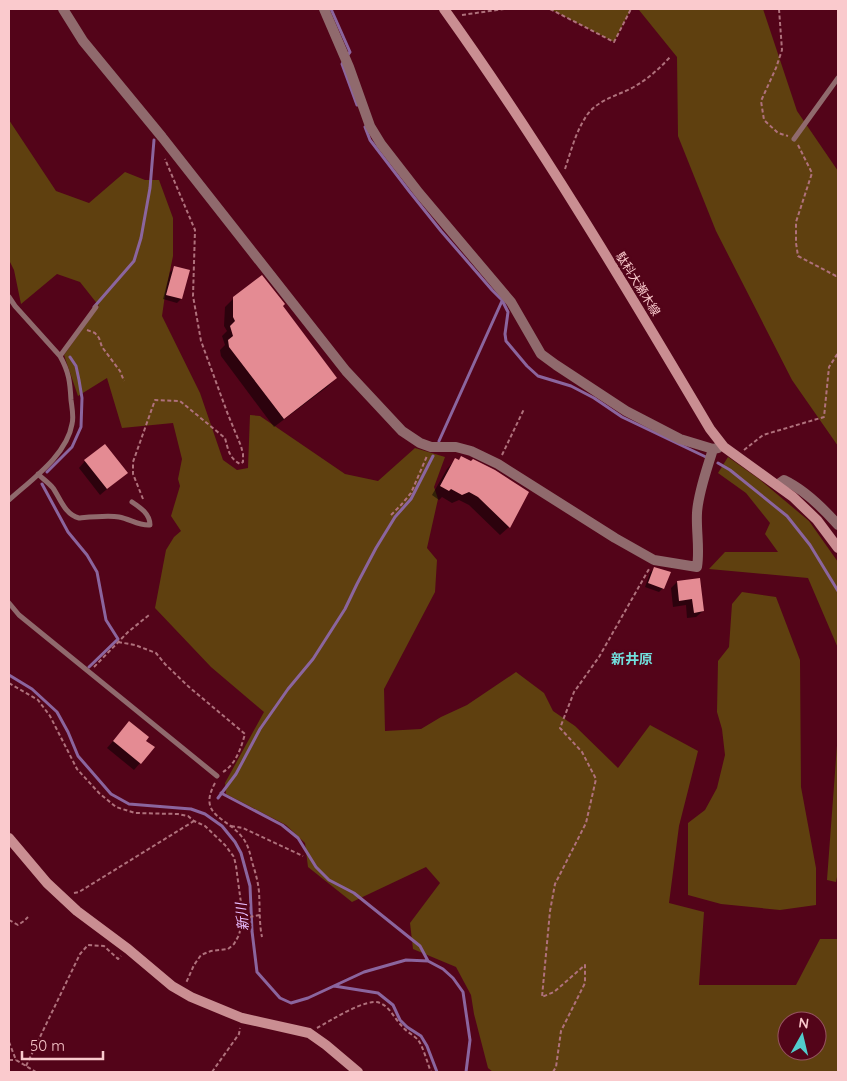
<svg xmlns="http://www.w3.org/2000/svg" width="847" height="1081" font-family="Quicksand,'Noto Sans JP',sans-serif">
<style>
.green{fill:#5f400f;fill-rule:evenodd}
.shadow{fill:#0007}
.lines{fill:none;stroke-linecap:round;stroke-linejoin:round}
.stream{stroke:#8b659e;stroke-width:3}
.building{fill:#e48b93}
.path{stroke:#af717c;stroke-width:2;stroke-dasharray:4 2.5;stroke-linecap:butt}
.lane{stroke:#906a6d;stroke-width:5}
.street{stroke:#906a6d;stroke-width:10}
.secondary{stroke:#ca8e92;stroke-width:10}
.labels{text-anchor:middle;stroke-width:5;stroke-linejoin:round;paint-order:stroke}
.street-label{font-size:12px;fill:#facacd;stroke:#530419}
.neighbourhood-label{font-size:14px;font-weight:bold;fill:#72dfdd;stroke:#530419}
.water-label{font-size:14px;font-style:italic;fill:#e9bdff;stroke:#530419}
</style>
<rect width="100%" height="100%" fill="#530419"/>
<!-- green -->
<path class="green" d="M550 9H631L614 42Z
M639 9H763L797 111 838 171V446L792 380 716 231 678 136 677 57 639 10Z
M9 120 56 191 89 203 125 172 145 180H159L173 218V256L165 295 162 316 200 393 223 460 237 470 248 468 250 415 260 416 345 474 378 481 415 448 445 457 434 487 438 499 427 548 437 560 435 592 384 689 385 731 421 729 441 717 467 705 516 672 544 693 553 711 575 726 618 768 650 725 698 751 679 826 669 903 704 912 699 985H796L820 939H838V1072H493L488 1068 474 1014 471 995 456 967 413 949 410 923 440 883 426 867 352 902 308 867 305 843 286 825 226 794 225 783 264 712 211 667 155 608 166 550 174 537 181 531 171 516 180 486 178 479 182 459 173 423 122 428 107 378 78 396 64 355 99 306 80 282 57 274 21 304 14 270 9 260ZM787 1021H817V1051H787Z
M728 457 759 479 809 521 838 562V648L808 578 709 569 725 552H778L765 534 770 523 746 493 718 473Z
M742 592 776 597 800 660 801 787 816 868V905L780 910 721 904 688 895V823L705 810 717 788 725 755 722 729 717 712 718 661 729 647 732 604Z
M838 732V872L836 882 827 880Z"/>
<!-- shadow -->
<path class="shadow" d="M175 268 181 299 177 303 163 299 170 272Z
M234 298 281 306 336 378 327 387 274 427 221 356 220 350 225 345 222 336 227 331 224 326 225 307Z
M455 460 527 492 509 527 500 535 469 505 459 500 452 503 442 497 439 500 432 495 447 469Z
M85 461 126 473 100 495 79 468Z
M654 568 663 588 659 592 645 587 650 573Z
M677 582 703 611 696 617 687 618 686 605 673 607 671 588Z
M129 723 145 741 140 763 134 770 107 748Z"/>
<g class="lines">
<!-- stream -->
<path class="stream" d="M331 9 350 52 347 56
M344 61 342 64 357 105
M365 127 370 140 409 191 441 231 492 290 502 300 508 312 505 334 506 341 527 366 538 376 571 386 594 398 622 417 708 458
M94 307 134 261 141 238 150 188 154 140
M439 441 502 301
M718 463 730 470 787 516 810 545 838 591
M47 472 72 447 81 427 82 398 79 380 76 366 70 357
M42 484 68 532 87 555 97 572 106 620 118 639 89 667
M9 675 32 689 57 712 68 732 78 756 111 794 129 804 191 809 205 814 222 826 235 842 241 853 250 886 252 931 257 972 280 998 291 1003 308 998 364 972 406 960 428 961 443 969 453 978 463 992 470 1040 466 1072
M221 793 282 825 298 838 316 867 329 880 354 893 420 946 428 961
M218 798 236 774 260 729 288 689 313 659 345 609 357 584 376 548 395 517 411 499 433 456
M334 986 378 993 393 1005 400 1020 407 1027 421 1036 427 1046 437 1072"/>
</g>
<!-- building -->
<path class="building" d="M174 266 190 270 182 299 166 295Z
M262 275 285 304 283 306 337 378 284 419 229 347 228 340 233 336 230 326 235 321 233 317V297Z
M105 444 128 473 107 489 84 460Z
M461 456 471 461 473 459 495 470 529 492 510 528 478 497 469 492 462 495 451 489 449 491 440 486 455 458 459 460Z
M654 567 671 572 664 589 648 583Z
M700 578 704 611 694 613 692 599 679 601 677 581Z
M129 721 149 737 146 741 155 747 141 764 113 741Z"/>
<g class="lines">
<!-- path -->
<path class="path" d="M550 9 614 42 631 9
M779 9 782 50 776 68 761 101 764 120 778 133 788 136
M462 15 504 9
M798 145 812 173 796 222V243L798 256 836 276 838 275
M565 169C571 151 576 131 587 115 598 100 616 96 632 88 648 79 659 69 671 56
M87 330 95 333 99 338 102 347 120 371 124 381
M744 450 763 435 824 417 829 367 838 353
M502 455 524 409
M143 499 133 474V462L155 400 180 401 225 438C228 449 229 458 240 464L243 462V454L241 446 227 412 201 341 193 296 195 230 165 159
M391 515 401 505 411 493 427 456
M118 642 135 645 156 653 165 664 189 687 245 734C241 748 236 764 223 772
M94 667 128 632 149 615
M9 683 38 700 50 716 77 769 99 793 116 807 135 813 178 814 188 816 194 821 205 826 225 845 234 857 236 866 243 918 239 935 234 944 228 949 211 951 201 955 194 965 186 983
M215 783C197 816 227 817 242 837 248 844 250 853 252 862 255 871 258 881 259 892 260 907 259 923 262 937
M231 826 243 828 303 856
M74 893 79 892 194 821
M243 918 260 915
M9 920 18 925 24 921 28 917
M317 1028C330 1021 367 997 380 1003 390 1007 394 1018 401 1025 406 1032 414 1035 418 1040 423 1046 428 1065 431 1072
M9 1042 16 1060 36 1072
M9 1060H16
M26 1066 80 954 88 945 104 946 118 959 121 956
M212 1072 239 1034 240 1028
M553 1072 556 1067 561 1031 585 983V965L554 992 542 997 550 911 555 884 586 823 596 779 582 752 560 728 574 692 599 657 649 569"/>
<!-- lane -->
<path class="lane" d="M794 139 838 78
M9 297 15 306 60 356C69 372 70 382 71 400 72 408 74 417 72 424 67 455 31 480 9 500
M60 356 96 307
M38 474C43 479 49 483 53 488 60 498 65 515 79 518 90 517 109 515 119 517 130 519 139 526 150 525 150 514 141 508 132 502
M9 603 19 615 217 776"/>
<!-- street -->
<path class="street" d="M63 9 83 41 162 137 346 371 402 431 420 443 431 447H456L471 451 498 464 615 538 654 560 697 567C700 549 696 531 697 513 698 493 707 469 713 449
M324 9 349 67 370 126 381 144 419 193 511 302 541 354 556 365 626 411 680 439 713 449 718 448
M777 485 784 480C805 490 823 508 838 525"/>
<!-- secondary -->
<path class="secondary" d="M444 9C540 143 626 287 710 429L724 447 793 497 817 520 838 548
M9 838 47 883 77 911 128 949 172 986 191 997 242 1018 309 1033 326 1045 358 1072"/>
</g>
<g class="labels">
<!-- street labels -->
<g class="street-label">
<text transform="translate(638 284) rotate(58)" y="4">駄科大瀬木線</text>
</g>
<!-- neighbourhood labels -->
<g class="neighbourhood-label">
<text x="632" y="664">新井原</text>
</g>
<!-- water labels -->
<g class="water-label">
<text transform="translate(242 917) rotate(-95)" y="5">新川</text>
</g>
</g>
<!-- border -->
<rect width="847" height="1081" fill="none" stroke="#facacd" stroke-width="20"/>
<!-- north arrow -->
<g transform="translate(802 1036) rotate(8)"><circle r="24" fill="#530419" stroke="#965361"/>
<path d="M0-4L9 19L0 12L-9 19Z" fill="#52cdcc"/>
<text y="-8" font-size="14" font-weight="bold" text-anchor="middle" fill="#facacd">N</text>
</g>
<!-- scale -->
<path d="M22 1051v8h81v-8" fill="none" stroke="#facacd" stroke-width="2.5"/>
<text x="30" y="1051" font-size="15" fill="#facacd" stroke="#530419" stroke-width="4" paint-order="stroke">50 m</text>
</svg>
